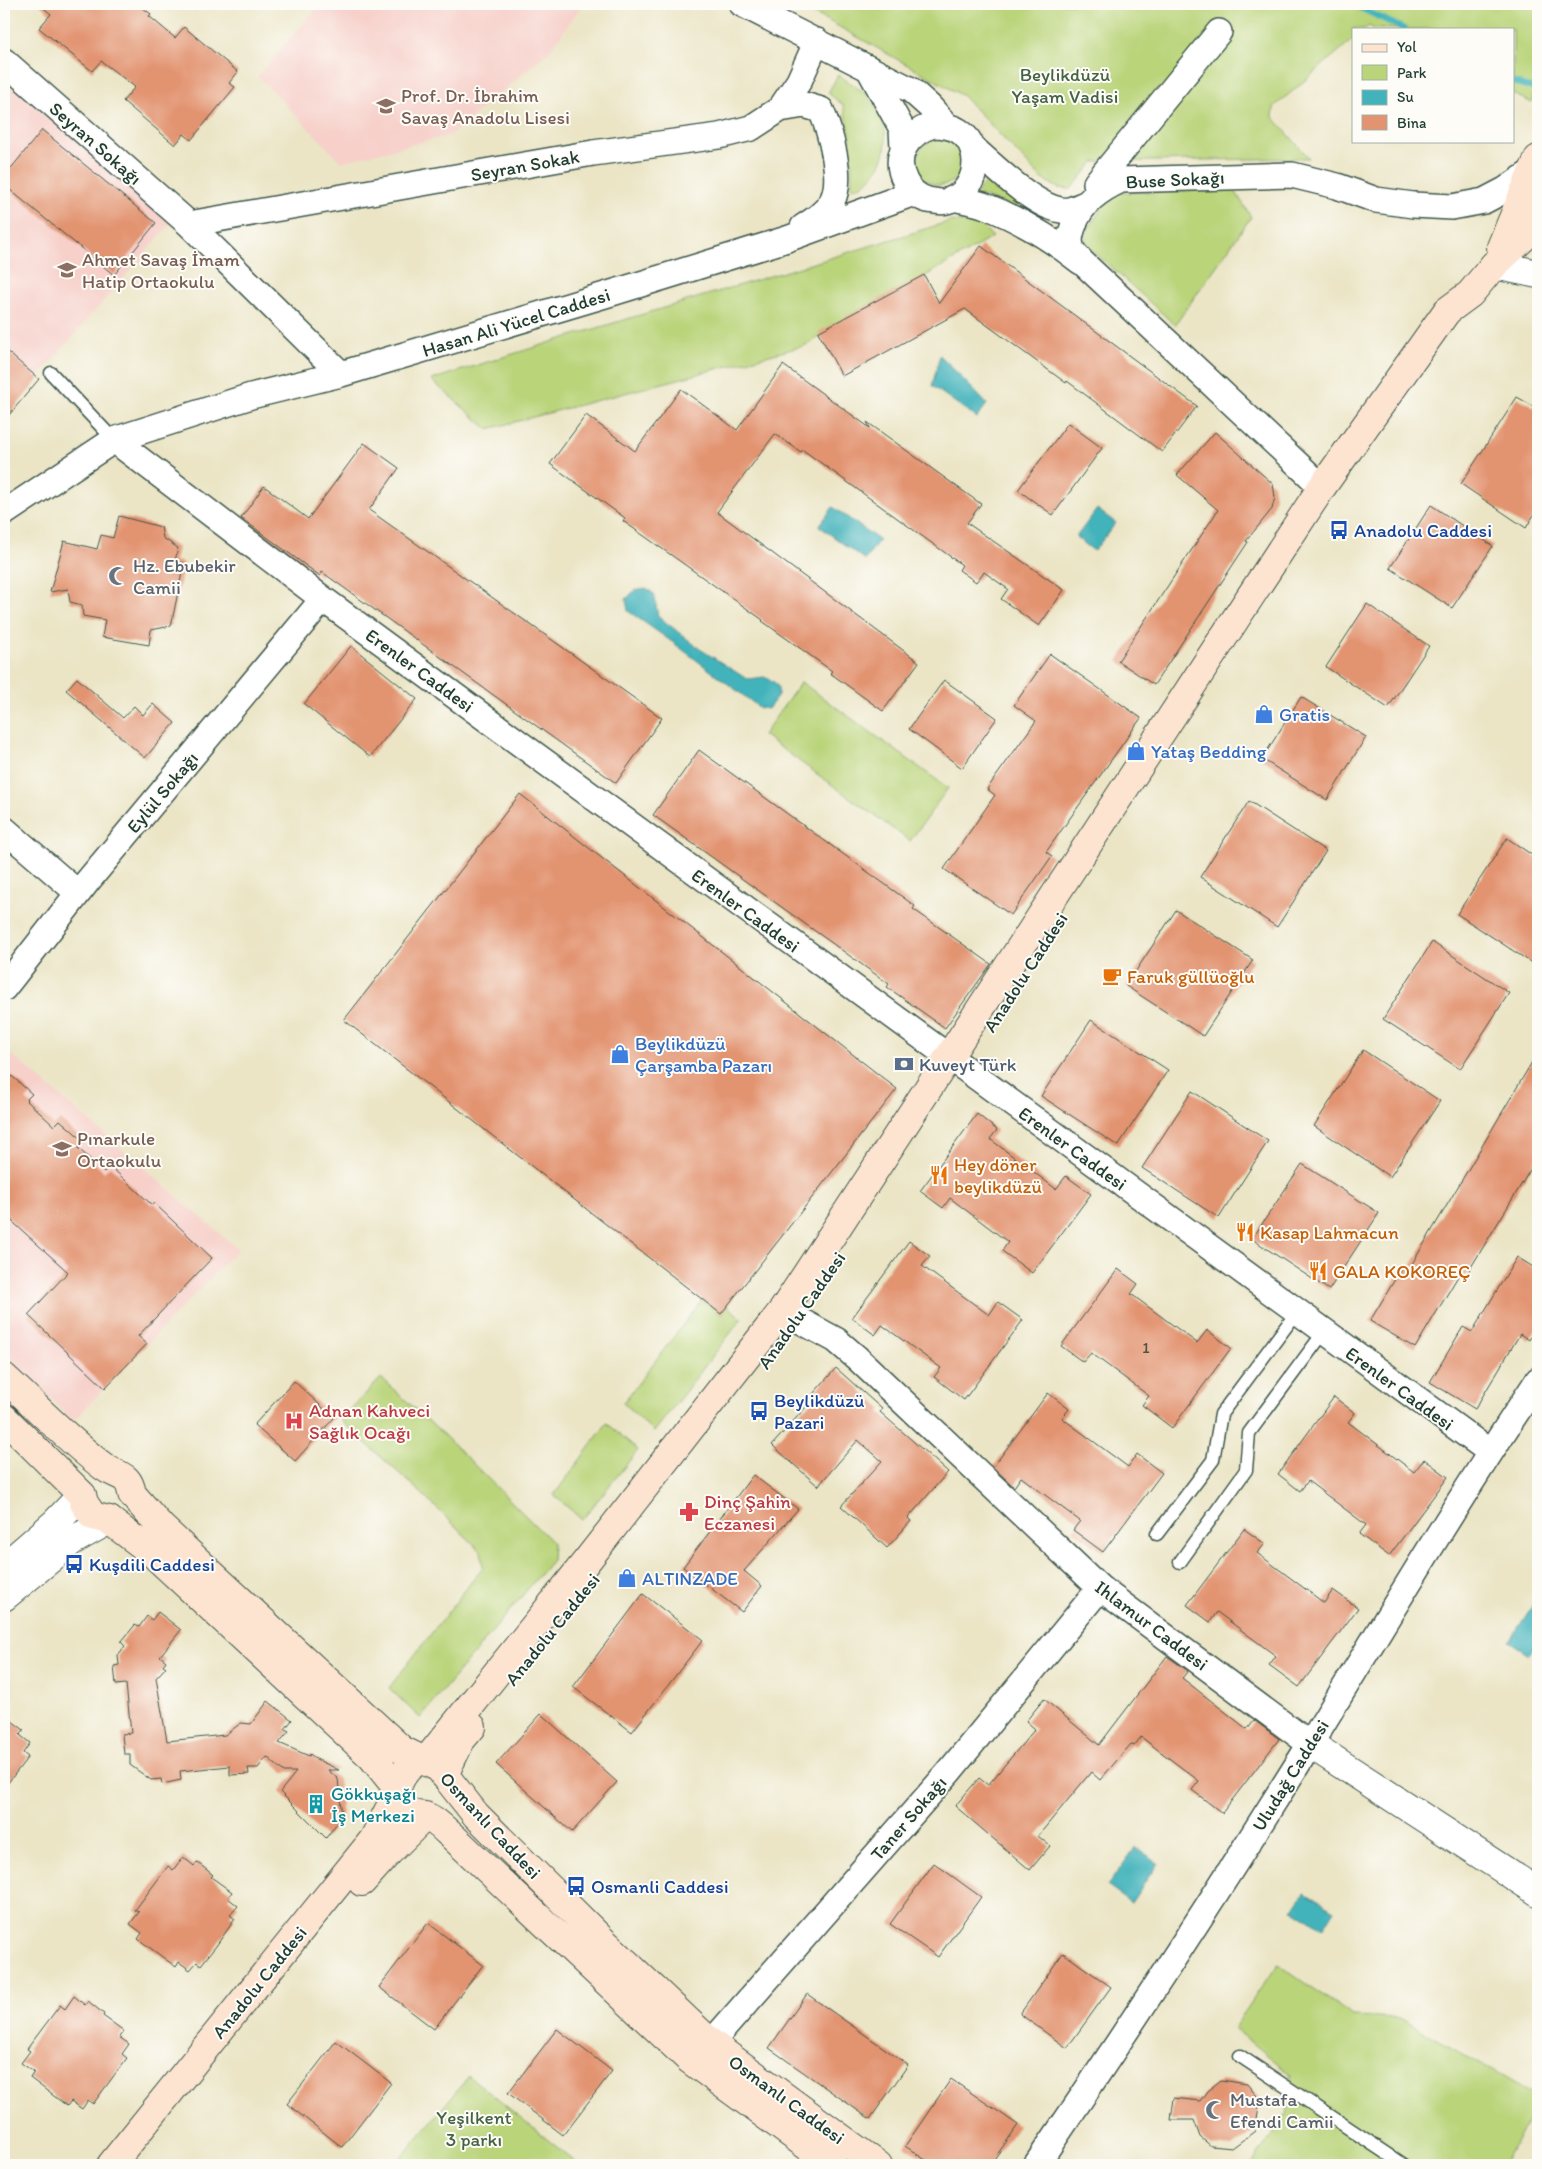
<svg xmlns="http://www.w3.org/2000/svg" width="1542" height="2169" font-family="Itim,sans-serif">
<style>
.built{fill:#f7d0ca}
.green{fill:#bad47a;stroke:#6c8857}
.water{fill:#43b3bb;stroke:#317878}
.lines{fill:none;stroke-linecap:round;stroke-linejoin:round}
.stream{stroke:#43b3bb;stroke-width:6}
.building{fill:#e2936f}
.service-casing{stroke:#3e564a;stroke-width:15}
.minor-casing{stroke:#3e564a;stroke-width:28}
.tertiary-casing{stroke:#3e564a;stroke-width:30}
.secondary-casing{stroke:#3e564a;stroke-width:30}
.service{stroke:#fff;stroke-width:12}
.minor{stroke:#fff;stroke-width:25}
.tertiary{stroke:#fff;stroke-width:28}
.secondary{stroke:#fde4d1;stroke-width:28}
.labels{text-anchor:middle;stroke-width:4;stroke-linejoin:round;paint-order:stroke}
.number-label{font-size:16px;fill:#505243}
.park-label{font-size:19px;fill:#466346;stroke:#fdfcf7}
.education-label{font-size:19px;fill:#785e54;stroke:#fdfcf7;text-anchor:start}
.street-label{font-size:19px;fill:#1f3d34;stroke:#fdfcf7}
.transit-label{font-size:19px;fill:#164399;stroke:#fdfcf7;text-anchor:start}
.worship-label{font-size:19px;fill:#5b616d;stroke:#fdfcf7;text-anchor:start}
.shop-label{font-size:19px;fill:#366cbe;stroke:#fdfcf7;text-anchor:start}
.food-label{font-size:19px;fill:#c56008;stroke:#fdfcf7;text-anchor:start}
.service-label{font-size:19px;fill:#4e5e75;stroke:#fdfcf7;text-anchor:start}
.health-label{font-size:19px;fill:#be3a42;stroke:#fdfcf7;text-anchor:start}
.culture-label{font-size:19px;fill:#0d838f;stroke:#fdfcf7;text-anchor:start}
</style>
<rect width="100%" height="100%" fill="#fdfcf7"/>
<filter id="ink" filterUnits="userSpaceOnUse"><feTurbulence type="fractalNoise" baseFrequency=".02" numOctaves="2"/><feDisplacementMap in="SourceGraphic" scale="10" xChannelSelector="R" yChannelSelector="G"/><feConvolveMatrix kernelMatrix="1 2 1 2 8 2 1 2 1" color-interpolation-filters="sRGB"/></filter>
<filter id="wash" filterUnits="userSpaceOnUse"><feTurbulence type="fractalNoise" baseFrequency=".0096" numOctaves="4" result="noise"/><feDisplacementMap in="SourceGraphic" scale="20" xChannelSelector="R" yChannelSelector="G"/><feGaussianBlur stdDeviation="1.12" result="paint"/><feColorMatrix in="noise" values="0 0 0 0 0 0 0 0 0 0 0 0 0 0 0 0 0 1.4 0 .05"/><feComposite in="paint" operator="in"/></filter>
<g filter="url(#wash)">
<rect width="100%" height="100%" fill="#ebe5c6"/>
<!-- built -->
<path class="built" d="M320 4H583L550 50 451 135 341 162 258 76Z
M4 80 175 218 4 416Z
M4 1048 238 1249 73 1421 4 1353Z"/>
<!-- green -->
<path class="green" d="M795 4H1537L1538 51 1532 103 1513 94V29H1374L1369 26 1365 29H1353V39L1274 107 1273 117 1309 158 1094 162 1071 189 1058 188 1041 178 963 96 827 20Z
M838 75C850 83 864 90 872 102 888 123 892 153 874 173 867 182 863 186 852 188L850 133 843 105 828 93Z
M917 162a23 23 0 1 1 46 0a23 23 0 1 1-46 0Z
M992 172 1019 203 1015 208 976 194Z
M1234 189 1251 217 1175 325 1090 248 1085 240 1089 228 1110 195 1119 193Z
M951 221 980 224 993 237 804 346 488 429 431 380C604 324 778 275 951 221Z
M801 682 948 788 910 841 763 735Z
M702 1300 721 1314 727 1306 742 1318 654 1432 623 1403Z
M381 1378 446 1437 553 1543 552 1560 420 1718 389 1688 483 1567 481 1551 420 1492 340 1420Z
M607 1423 638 1450 582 1520 554 1495Z
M1277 1964 1353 2016 1399 2018 1538 2097V2106L1503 2165H1251L1286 2115 1292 2075 1234 2028Z
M469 2076 579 2165H395Z"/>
<!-- water -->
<path class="water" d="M940 355 987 404 977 418 932 386Z
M833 507 879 540 865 560 819 526Z
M1097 509 1116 523 1094 551 1076 537Z
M646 588 654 594 658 616 700 649 747 679 764 677 773 681 778 687V696L768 709 760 708 675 644 628 611 626 599 635 590Z
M1536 1600 1538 1602V1640L1529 1655 1509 1642Z
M1135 1848 1158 1863 1131 1903 1107 1886Z
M1305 1892 1335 1910 1323 1929 1293 1909Z"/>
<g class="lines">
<!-- stream -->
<path class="stream" d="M1352 4 1404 29
M1513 82 1532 88"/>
</g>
<g id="blocks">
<!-- building -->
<path class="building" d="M39 4H138L151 14 149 16 175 38 184 27 238 72 229 83 235 87 191 140 184 134 175 145 123 101 135 87 101 61 92 71 39 28 51 14Z
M42 130 156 223 114 275 4 185V177Z
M981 246 1197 406 1162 452 1067 381 1066 383 965 309 842 376 818 332 924 275 939 303Z
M4 349 39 379 4 421Z
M783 365 870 428 867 422 981 504 967 523 1064 590 1039 626 1001 599 1008 589 984 572 976 582 959 570 962 565 803 450 801 452 775 434 717 512 919 662 883 711 830 673 832 671 762 621 763 620 623 521 625 518 550 464 586 415 635 451 681 389 737 430Z
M1517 397 1538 409V508L1526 528 1461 484Z
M1068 423 1102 448 1053 515 1018 490Z
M1215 432 1273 484 1275 497 1272 509 1246 541 1248 542 1154 685 1118 661 1218 510 1177 475Z
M364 443 399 468 369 510 662 718 616 783 322 572 320 576 241 518 264 486 308 519Z
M1431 505 1493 546 1452 608 1390 568Z
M119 516 161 527 163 538 178 548 175 561 184 563 171 626 151 630 149 645 102 637 105 620 83 616 82 605 70 602 68 589 50 592 64 541 97 549 101 535 113 538Z
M1367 604 1429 646 1388 708 1326 667Z
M351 646 417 699 370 757 304 704Z
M1050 654 1141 718 1046 852 1052 856 1011 915 944 869 995 795 987 789 1036 721 1014 705Z
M77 678 123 718 134 706 143 715 153 704 175 723 145 758 66 690Z
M944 680 997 718 962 768 909 729Z
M1301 697 1366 737 1327 800 1262 759Z
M699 750 915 906 913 909 991 964 945 1028 887 987 889 984 653 815Z
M520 794 897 1089 721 1314 344 1020Z
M1249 801 1326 851 1277 927 1200 877Z
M1507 838 1538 859V967L1457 914Z
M1176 910 1253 960 1203 1036 1126 986Z
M1432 942 1509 993 1460 1069 1383 1019Z
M1091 1020 1168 1070 1118 1146 1041 1096Z
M1363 1050 1440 1101 1390 1177 1314 1126Z
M1538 1052V1157L1465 1277 1460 1273 1415 1348 1370 1321 1403 1266 1409 1269Z
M4 1069 32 1094 26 1100 54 1126 60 1120 84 1141 78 1148 104 1172 110 1166 152 1205 154 1203 212 1258 138 1336 147 1344 105 1388 28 1315 68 1272 4 1214Z
M1192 1091 1268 1141 1219 1218 1142 1168Z
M977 1114 997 1130 990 1139 1056 1189 1066 1176 1091 1194 1032 1273 1002 1251 1008 1242 950 1198 943 1208 920 1191Z
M1302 1164 1379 1213 1329 1290 1252 1239Z
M909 1241 930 1256 922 1266 989 1315 998 1302 1023 1320 964 1400 934 1377 941 1368 882 1325 875 1335 852 1318Z
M1517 1257 1538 1270V1324L1529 1340 1520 1334 1475 1409 1430 1382 1463 1327 1472 1332Z
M1118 1269 1138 1284 1131 1294 1197 1343 1207 1330 1231 1348 1172 1428 1142 1405 1149 1396 1091 1353 1083 1362 1061 1346Z
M836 1368 882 1409 880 1412 948 1472 908 1518 911 1521 887 1548 841 1506 882 1461 858 1440 818 1486 772 1445 815 1397 812 1395Z
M294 1381 334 1418 295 1461 254 1425Z
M1048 1393 1069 1409 1062 1418 1128 1467 1137 1454 1162 1473 1103 1552 1073 1530 1080 1521 1021 1477 1014 1487 993 1467Z
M1334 1397 1355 1413 1348 1422 1414 1472 1424 1459 1448 1477 1389 1556 1359 1534 1366 1525 1308 1481 1300 1491 1278 1474Z
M753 1475 798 1509 744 1571 762 1586 742 1612 683 1567Z
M1244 1529 1265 1544 1257 1553 1324 1603 1333 1590 1358 1608 1299 1687 1269 1665 1276 1656 1217 1612 1210 1622 1187 1605Z
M643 1594 703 1640 632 1732 573 1687Z
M158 1612 181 1630 160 1656 166 1661 163 1665 166 1667 156 1678 167 1741 225 1735 241 1723 251 1724 268 1701 292 1720 285 1729 289 1731 279 1743 309 1756 310 1754 316 1759 339 1770H328L338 1779 342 1816 326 1838 280 1792 296 1772H284L267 1757 258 1768H248L249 1774 230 1775V1766L180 1771 181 1780 162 1784 161 1779 151 1780 130 1765V1754H124L122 1734 131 1733 126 1684 116 1685 114 1666 119 1665 118 1655 125 1646 121 1642 135 1625 139 1627 147 1616 152 1620Z
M1167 1656 1188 1671 1182 1678 1247 1729 1254 1720 1279 1739 1222 1813 1192 1790 1199 1781 1141 1737 1134 1746 1131 1744 1100 1780 1091 1772 1038 1836 1050 1846 1030 1870 955 1806 979 1778 988 1785 1035 1729 1026 1721 1044 1699 1099 1745Z
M541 1714 617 1782 572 1832 496 1764Z
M4 1715 24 1730 20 1735 30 1743 23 1753 28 1757 4 1788Z
M183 1857 194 1866 197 1862 213 1875 211 1877 232 1892 228 1898 238 1906 230 1915 235 1919 216 1946 201 1965 197 1962 190 1970 179 1962 176 1967 138 1939 142 1933 130 1924 139 1912 135 1910 168 1866 173 1870Z
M934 1863 981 1897 938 1957 890 1924Z
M428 1923 483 1965 434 2029 379 1987Z
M1063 1953 1111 1987 1067 2048 1020 2014Z
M807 1994 908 2065 870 2119 769 2048Z
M74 1996 85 2005 88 2001 104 2014 103 2016 124 2031 119 2037 129 2044 122 2054 127 2058 107 2085 93 2104 88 2100 82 2109 71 2101 67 2106 30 2078 34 2072 21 2063 30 2051 27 2049 60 2005 65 2009Z
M557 2029 612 2071 563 2135 508 2093Z
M336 2041 391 2083 342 2147 287 2104Z
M951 2079 1018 2125 990 2165H933L905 2146Z
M1221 2080 1247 2084 1260 2100 1255 2131 1232 2148 1211 2146 1200 2137 1194 2120H1171L1174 2098 1200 2101 1207 2091Z"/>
</g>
</g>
<g filter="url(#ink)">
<use href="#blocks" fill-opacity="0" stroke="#3e564a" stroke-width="1"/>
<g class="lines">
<!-- service casing -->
<g class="service-casing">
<path id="service" d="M51 373 114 440
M1157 1534 1213 1460 1221 1414 1297 1312
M1180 1562 1246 1470 1249 1433 1324 1332
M1240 2056 1404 2165"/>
</g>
<!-- minor casing -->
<g class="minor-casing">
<path id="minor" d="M742 4 911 90 930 107 946 125
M4 61 189 224 341 374
M869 69 902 129 903 147
M780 109 804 105 821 110C830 131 844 179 832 201 825 213 814 220 803 227
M933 125C942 125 951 126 959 131 985 148 978 193 947 201 942 203 934 201 928 200 919 198 909 190 905 181 892 155 908 133 933 125Z
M974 149C995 167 1034 206 1061 210 1070 212 1079 206 1087 203
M1096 183 1219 32
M952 198C962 200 973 202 983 205 1017 218 1052 239 1081 262
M189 224 593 153 719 136 751 128 780 109 799 81 817 41
M114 440 251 396 341 374 615 292 787 239 914 193
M1322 487 1082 262C1078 257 1072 252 1071 246 1069 240 1071 233 1073 227 1081 203 1099 190 1121 180L1292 175 1337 186 1376 200 1413 205 1452 207 1484 201 1505 190 1534 170
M4 513 114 440 323 599 515 740 1490 1452
M4 829 78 893
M4 988 87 882 323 599
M797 1319 836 1340 857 1358 1100 1588 1310 1744
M711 2043 948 1773 1100 1588
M1036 2165C1131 2026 1223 1884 1312 1741 1386 1620 1459 1498 1538 1380"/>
</g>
<!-- tertiary casing -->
<g class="tertiary-casing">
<path id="tertiary" d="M1494 265 1538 274
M4 1567 56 1522 82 1495
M4 1597 72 1541 109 1520
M1310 1744 1538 1892"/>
</g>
<!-- secondary casing -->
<g class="secondary-casing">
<path id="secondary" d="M1501 247 1538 159
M4 1377C37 1407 68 1440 104 1467 118 1477 129 1473 132 1494L161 1527 402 1750 439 1768 476 1815 602 1940 711 2043 878 2165
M4 1418 82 1495 84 1503 93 1516 109 1520 150 1551 372 1757 397 1788
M420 1759C402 1770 384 1797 409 1812 415 1816 419 1815 425 1816 435 1819 445 1830 453 1837L690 2060 833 2165
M426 1761 589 1558 783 1310 1322 487 1447 311 1470 294 1494 265 1523 238 1538 213
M444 1775 461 1740 472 1727
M362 1882 389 1852 425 1816
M111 2165 373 1840 397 1794"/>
</g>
<!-- service -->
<use href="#service" class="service"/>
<!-- minor -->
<use href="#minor" class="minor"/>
<!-- tertiary -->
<use href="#tertiary" class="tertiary"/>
<!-- secondary -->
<use href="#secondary" class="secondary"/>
</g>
</g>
<!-- icons -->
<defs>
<g id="school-bare" transform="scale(1.5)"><path d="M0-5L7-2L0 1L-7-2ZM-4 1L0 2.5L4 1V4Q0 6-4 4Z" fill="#8d6e63" stroke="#fdfcf7" stroke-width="2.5" paint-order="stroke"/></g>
<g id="bus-bare" transform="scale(1.5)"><path d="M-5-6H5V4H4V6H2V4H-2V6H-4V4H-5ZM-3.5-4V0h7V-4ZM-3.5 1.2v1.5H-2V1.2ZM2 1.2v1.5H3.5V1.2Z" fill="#1a4fb4" stroke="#fdfcf7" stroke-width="2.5" paint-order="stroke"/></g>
<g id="mosque-bare" transform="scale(1.5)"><path d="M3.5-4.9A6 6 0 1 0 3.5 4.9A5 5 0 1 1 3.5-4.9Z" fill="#6b7280" stroke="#fdfcf7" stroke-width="2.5" paint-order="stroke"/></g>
<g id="shop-bare" transform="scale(1.5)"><path d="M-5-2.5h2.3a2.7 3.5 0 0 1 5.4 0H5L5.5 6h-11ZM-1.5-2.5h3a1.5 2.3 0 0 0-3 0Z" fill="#3f7fe0" stroke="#fdfcf7" stroke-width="2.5" paint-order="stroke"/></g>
<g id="cafe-bare" transform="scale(1.5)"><path d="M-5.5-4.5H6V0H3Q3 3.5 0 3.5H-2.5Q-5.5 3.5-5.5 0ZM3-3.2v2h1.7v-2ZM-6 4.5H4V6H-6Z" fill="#e8710a" stroke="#fdfcf7" stroke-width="2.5" paint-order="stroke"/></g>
<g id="bank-bare" transform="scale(1.5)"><path d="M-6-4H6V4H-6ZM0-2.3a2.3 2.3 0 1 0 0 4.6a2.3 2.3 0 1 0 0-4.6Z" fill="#5c6f8a" stroke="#fdfcf7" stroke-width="2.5" paint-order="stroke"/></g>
<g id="restaurant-bare" transform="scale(1.5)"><path d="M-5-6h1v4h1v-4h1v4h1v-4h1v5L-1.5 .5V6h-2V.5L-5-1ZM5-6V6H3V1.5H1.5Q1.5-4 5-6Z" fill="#e8710a" stroke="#fdfcf7" stroke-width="2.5" paint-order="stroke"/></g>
<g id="hospital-bare" transform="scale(1.5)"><path d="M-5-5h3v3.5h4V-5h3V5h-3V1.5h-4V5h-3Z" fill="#e0444e" stroke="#fdfcf7" stroke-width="2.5" paint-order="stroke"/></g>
<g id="pharmacy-bare" transform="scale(1.5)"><path d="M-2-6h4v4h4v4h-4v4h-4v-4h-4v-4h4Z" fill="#e0444e" stroke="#fdfcf7" stroke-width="2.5" paint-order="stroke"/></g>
<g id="building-bare" transform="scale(1.5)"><path d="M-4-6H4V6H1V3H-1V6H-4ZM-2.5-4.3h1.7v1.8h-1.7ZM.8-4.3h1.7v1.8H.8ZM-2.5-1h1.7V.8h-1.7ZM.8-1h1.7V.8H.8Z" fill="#0f9aa8" stroke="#fdfcf7" stroke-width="2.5" paint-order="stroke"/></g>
</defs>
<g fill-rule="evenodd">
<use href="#school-bare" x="386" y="106"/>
<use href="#school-bare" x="67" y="270"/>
<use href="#bus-bare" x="1339" y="530"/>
<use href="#mosque-bare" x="118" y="576"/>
<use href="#shop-bare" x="1264" y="714"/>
<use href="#shop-bare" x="1136" y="751"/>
<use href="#cafe-bare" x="1112" y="976"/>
<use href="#shop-bare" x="620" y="1054"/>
<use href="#bank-bare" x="904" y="1064"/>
<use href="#school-bare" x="62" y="1149"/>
<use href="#restaurant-bare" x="939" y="1175"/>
<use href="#restaurant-bare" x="1245" y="1232"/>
<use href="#restaurant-bare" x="1318" y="1271"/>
<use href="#bus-bare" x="759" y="1411"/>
<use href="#hospital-bare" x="294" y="1421"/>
<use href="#pharmacy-bare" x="689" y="1512"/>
<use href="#bus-bare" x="74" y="1564"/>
<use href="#shop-bare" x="627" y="1578"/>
<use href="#building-bare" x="316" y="1804"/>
<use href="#bus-bare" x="576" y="1886"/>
<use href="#mosque-bare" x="1215" y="2110"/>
</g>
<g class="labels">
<!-- number labels -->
<g class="number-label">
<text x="1146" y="1353">1</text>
</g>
<!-- park labels -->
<g class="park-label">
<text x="1065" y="81">Beylikdüzü<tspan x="1065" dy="22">Yaşam Vadisi</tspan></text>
<text x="474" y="2124">Yeşilkent<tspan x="474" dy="22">3 parkı</tspan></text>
</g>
<!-- education labels -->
<g class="education-label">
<text x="401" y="102">Prof. Dr. İbrahim<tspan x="401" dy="22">Savaş Anadolu Lisesi</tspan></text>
<text x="82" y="266">Ahmet Savaş İmam<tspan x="82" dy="22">Hatip Ortaokulu</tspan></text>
<text x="77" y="1145">Pınarkule<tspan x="77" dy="22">Ortaokulu</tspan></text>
</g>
<!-- street labels -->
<g class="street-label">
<text transform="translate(96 143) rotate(41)" y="7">Seyran Sokağı</text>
<text transform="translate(525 165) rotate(-10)" y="7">Seyran Sokak</text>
<text transform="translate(1175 179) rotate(-3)" y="7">Buse Sokağı</text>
<text transform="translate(516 322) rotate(-17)" y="7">Hasan Ali Yücel Caddesi</text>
<text transform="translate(420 670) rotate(36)" y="7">Erenler Caddesi</text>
<text transform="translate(162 792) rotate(-50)" y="7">Eylül Sokağı</text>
<text transform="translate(746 910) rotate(36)" y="7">Erenler Caddesi</text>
<text transform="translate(1025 972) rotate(-57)" y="7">Anadolu Caddesi</text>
<text transform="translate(1073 1148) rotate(36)" y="7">Erenler Caddesi</text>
<text transform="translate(801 1310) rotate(-55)" y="7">Anadolu Caddesi</text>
<text transform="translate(1400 1388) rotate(36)" y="7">Erenler Caddesi</text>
<text transform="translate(1152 1625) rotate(37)" y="7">Ihlamur Caddesi</text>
<text transform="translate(552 1629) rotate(-51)" y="7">Anadolu Caddesi</text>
<text transform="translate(1290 1775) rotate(-58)" y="7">Uludağ Caddesi</text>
<text transform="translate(908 1818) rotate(-49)" y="7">Taner Sokağı</text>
<text transform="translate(491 1825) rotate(47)" y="7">Osmanlı Caddesi</text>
<text transform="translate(259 1982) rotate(-51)" y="7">Anadolu Caddesi</text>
<text transform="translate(787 2099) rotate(36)" y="7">Osmanlı Caddesi</text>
</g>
<!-- transit labels -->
<g class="transit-label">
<text x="1354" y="537">Anadolu Caddesi</text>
<text x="774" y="1407">Beylikdüzü<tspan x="774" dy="22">Pazari</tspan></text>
<text x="89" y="1571">Kuşdili Caddesi</text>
<text x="591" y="1893">Osmanli Caddesi</text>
</g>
<!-- worship labels -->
<g class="worship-label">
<text x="133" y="572">Hz. Ebubekir<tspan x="133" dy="22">Camii</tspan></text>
<text x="1230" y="2106">Mustafa<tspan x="1230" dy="22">Efendi Camii</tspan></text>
</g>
<!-- shop labels -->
<g class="shop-label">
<text x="1279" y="721">Gratis</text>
<text x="1151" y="758">Yataş Bedding</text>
<text x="635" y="1050">Beylikdüzü<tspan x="635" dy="22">Çarşamba Pazarı</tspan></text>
<text x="642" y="1585">ALTINZADE</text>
</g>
<!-- food labels -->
<g class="food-label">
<text x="1127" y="983">Faruk güllüoğlu</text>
<text x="954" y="1171">Hey döner<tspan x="954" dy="22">beylikdüzü</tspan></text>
<text x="1260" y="1239">Kasap Lahmacun</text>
<text x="1333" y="1278">GALA KOKOREÇ</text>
</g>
<!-- service labels -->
<g class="service-label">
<text x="919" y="1071">Kuveyt Türk</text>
</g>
<!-- health labels -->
<g class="health-label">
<text x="309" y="1417">Adnan Kahveci<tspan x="309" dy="22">Sağlık Ocağı</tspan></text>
<text x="704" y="1508">Dinç Şahin<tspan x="704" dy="22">Eczanesi</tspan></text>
</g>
<!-- culture labels -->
<g class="culture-label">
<text x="331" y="1800">Gökkuşağı<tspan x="331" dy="22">İş Merkezi</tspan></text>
</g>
</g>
<!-- margin -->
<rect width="1542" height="2169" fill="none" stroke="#fdfcf7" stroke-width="20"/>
<!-- legend -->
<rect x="1352" y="28" width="162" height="115" fill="#fdfcf7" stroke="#a4b0a9"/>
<rect x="1362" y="44" width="25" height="8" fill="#fde4d1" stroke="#a4b0a9"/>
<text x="1397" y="52" font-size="15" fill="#1f3d34">Yol</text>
<rect x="1362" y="65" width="25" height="15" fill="#bad47a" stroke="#a4b0a9"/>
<text x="1397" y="78" font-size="15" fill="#1f3d34">Park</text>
<rect x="1362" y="90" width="25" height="15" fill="#43b3bb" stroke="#a4b0a9"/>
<text x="1397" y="102" font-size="15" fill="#1f3d34">Su</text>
<rect x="1362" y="115" width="25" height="15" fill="#e2936f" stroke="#a4b0a9"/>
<text x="1397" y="128" font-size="15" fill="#1f3d34">Bina</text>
</svg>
